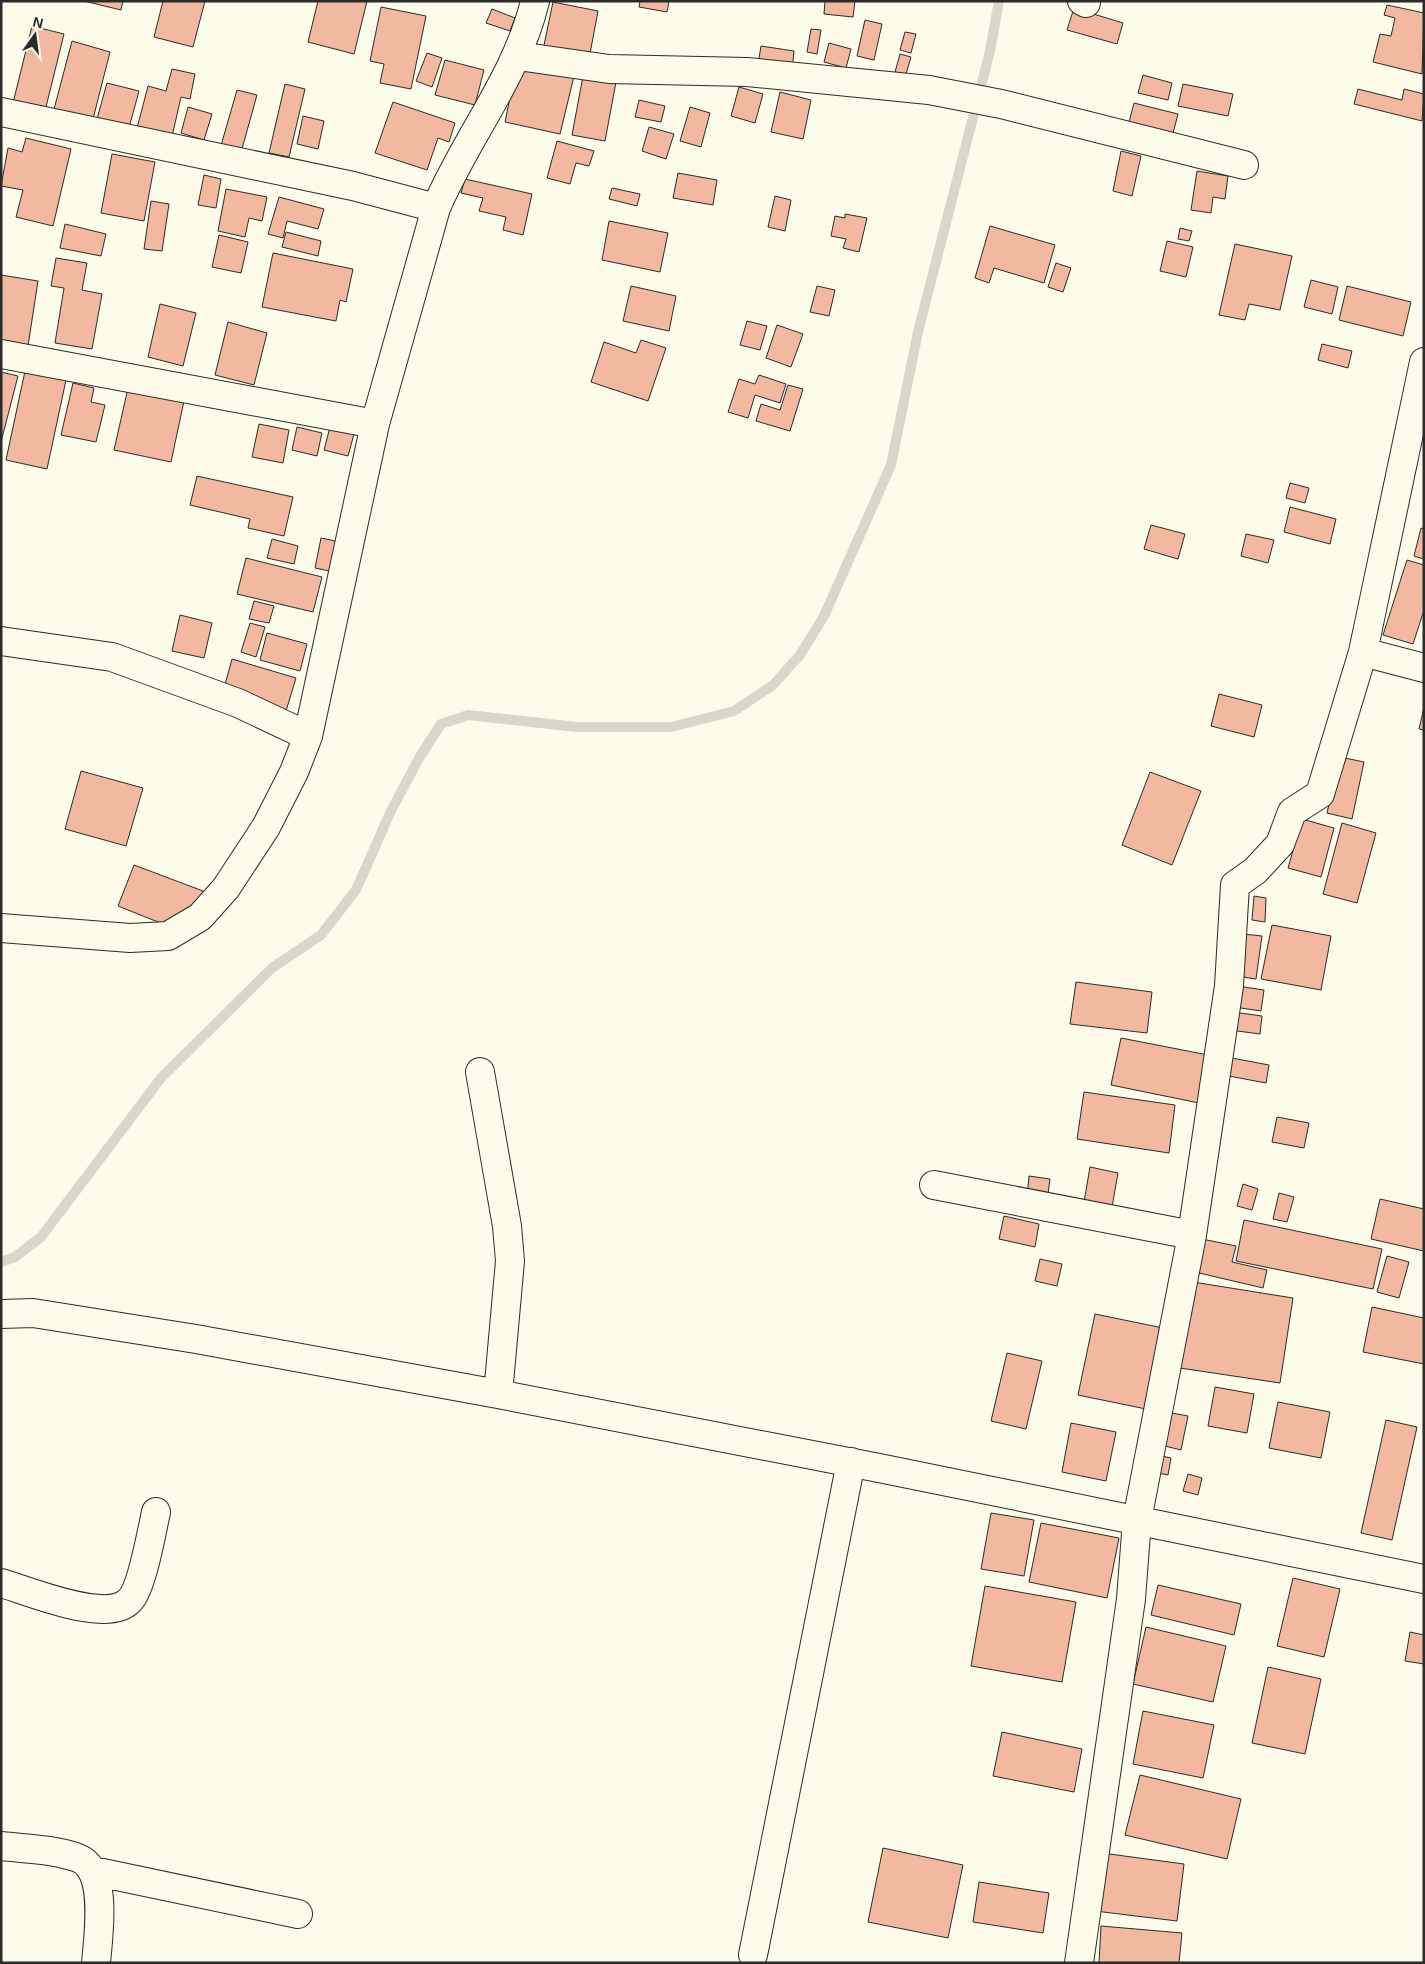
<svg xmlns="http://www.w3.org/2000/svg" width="1425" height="1964" font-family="Helvetica,sans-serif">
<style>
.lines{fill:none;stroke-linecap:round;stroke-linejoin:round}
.stream{stroke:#d8d7c9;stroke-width:10}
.building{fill:#f2b8a0;stroke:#2b2b2b}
.minor-casing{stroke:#2b2b2b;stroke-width:30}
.minor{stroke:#fdfbea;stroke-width:28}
</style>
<rect width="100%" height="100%" fill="#fdfbea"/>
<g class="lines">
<!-- stream -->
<path class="stream" d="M1 1262 15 1257 41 1237 161 1078 272 968 321 935 356 890 390 813 419 758 441 724 468 715 577 727H671L734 711 773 685 800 655 824 616 891 465 918 332 990 51 999 1"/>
</g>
<!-- building -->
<path class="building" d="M84 1H123L121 10Z
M163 1H205L193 47 154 37Z
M318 1H367L354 54 308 42Z
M640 1H669L667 12 639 7Z
M825 1H855L853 17 824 14Z
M553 2 598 11 589 59 543 50Z
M1387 5 1424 13 1422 74 1373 62 1380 34 1391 36 1395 18 1384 15Z
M381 7 426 16 411 89 380 83 384 64 370 61Z
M1074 8 1123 23 1117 44 1067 30Z
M492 9 515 18 510 31 486 23Z
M865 20 882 24 874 60 857 56Z
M32 26 64 34 45 111 13 103Z
M811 29 821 30 817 54 807 52Z
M905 32 916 34 911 53 900 50Z
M72 41 110 52 92 123 53 113Z
M829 43 851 49 846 68 824 62Z
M761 46 794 51 792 70 758 65Z
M427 53 442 58 432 87 416 81Z
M900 54 911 57 906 74 895 72Z
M445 60 484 70 475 105 435 95Z
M517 63 574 76 560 134 505 122Z
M172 69 195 74 190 99 181 97 171 141 136 132 148 86 166 91Z
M1143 75 1172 83 1168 100 1138 93Z
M583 76 616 82 605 141 572 135Z
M107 83 139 91 127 135 95 126Z
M285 84 305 89 289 157 269 153Z
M1183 84 1233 94 1228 116 1178 106Z
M739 87 763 94 755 123 731 116Z
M1358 89 1402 100 1404 89 1424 94 1422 121 1354 104Z
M237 90 257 95 240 156 220 149Z
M780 92 811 100 803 139 771 132Z
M639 100 665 106 661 122 635 117Z
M393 102 455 123 449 142 438 138 427 170 375 153Z
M1134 103 1178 114 1172 137 1128 126Z
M188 107 212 114 204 140 181 133Z
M690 107 710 113 701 147 680 141Z
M303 116 324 121 318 149 297 144Z
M649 127 674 134 666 159 642 151Z
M26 138 71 149 53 226 16 217 23 190 1 186 8 148 22 152Z
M557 141 594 151 589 166 576 163 570 184 547 178Z
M1121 151 1141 156 1132 196 1113 191Z
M112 154 155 162 144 221 101 213Z
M1197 171 1228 176 1225 199 1213 197 1211 213 1191 210Z
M678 173 717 180 713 205 673 198Z
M204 175 221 179 216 208 198 205Z
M465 179 532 194 523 235 503 230 506 217 479 211 483 198 461 193Z
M612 188 640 194 637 206 609 199Z
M226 189 267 197 262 221 249 218 245 237 218 231Z
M775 196 791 200 785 231 768 227Z
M279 197 324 209 318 229 287 221 283 238 268 234Z
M151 201 169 204 162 251 144 249Z
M845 214 867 218 859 252 843 248 846 239 831 236 835 216 845 218Z
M609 221 668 233 660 272 602 260Z
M65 224 106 234 101 256 60 248Z
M990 226 1055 245 1044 283 994 268 989 283 975 278Z
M1180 228 1192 231 1189 241 1178 239Z
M286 232 321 241 318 256 282 247Z
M219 235 248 242 241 273 212 267Z
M1167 241 1193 247 1186 277 1160 271Z
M1235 244 1292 256 1280 310 1249 304 1245 320 1219 315Z
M273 253 353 269 346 302 340 300 336 321 262 307Z
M56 258 87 263 82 290 102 294 92 349 55 343 64 288 51 286Z
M1056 263 1071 268 1063 292 1048 287Z
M1 275 38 281 28 346 1 342Z
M1311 280 1338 287 1332 314 1304 307Z
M631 286 676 296 669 331 623 321Z
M817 286 835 290 829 316 810 312Z
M1347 286 1411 302 1403 336 1339 320Z
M160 304 196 313 183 366 148 357Z
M747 321 767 326 760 350 740 345Z
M228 322 267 333 254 385 215 375Z
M777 325 803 334 791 367 766 358Z
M641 340 666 348 648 401 591 382 604 342 636 353Z
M1322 344 1352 351 1348 368 1318 360Z
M25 371 66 380 47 469 6 460Z
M1 372 18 376 1 442Z
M759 375 786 384 780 403 755 395 748 418 728 412 739 379 755 384Z
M73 383 94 388 91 402 105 405 96 442 61 435Z
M788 385 803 389 790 431 756 421 761 404 780 410Z
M128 388 184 401 171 462 114 450Z
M259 424 289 430 283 463 252 457Z
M297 427 322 433 317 456 292 450Z
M330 427 354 434 348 456 324 450Z
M197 476 293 497 284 536 248 528 250 519 190 505Z
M1290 483 1309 488 1305 503 1286 498Z
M1290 507 1336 519 1330 544 1284 532Z
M1151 525 1185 534 1178 559 1144 549Z
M1421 528 1424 529V559L1414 556Z
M1246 534 1274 540 1268 563 1241 556Z
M321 538 345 543 339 573 315 568Z
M272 539 298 546 294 564 267 558Z
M246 558 322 577 313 612 237 594Z
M1407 560 1424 565V610L1413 644 1383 635Z
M254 601 274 606 269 623 249 619Z
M180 615 212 623 204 658 172 651Z
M250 623 265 627 256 657 241 652Z
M267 633 307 644 300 671 260 660Z
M232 659 296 678 286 711 223 692Z
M1219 694 1262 705 1254 737 1211 726Z
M1424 707V730L1419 729Z
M1340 757 1364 762 1352 819 1327 813Z
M81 771 143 788 126 846 65 829Z
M1150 772 1201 791 1172 865 1122 845Z
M1302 819 1334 828 1321 877 1288 868Z
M1342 823 1376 833 1357 903 1323 894Z
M134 865 203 891 197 907 168 926 118 906Z
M1254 896 1266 898 1265 922 1252 920Z
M1272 925 1331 936 1321 990 1261 979Z
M1243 934 1262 936 1256 979 1236 976Z
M1076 982 1152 992 1147 1033 1070 1024Z
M1237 986 1264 990 1261 1011 1234 1007Z
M1233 1012 1262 1016 1260 1034 1230 1030Z
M1121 1038 1208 1055 1199 1103 1111 1085Z
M1232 1058 1269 1065 1266 1083 1229 1076Z
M1084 1092 1175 1105 1169 1153 1077 1139Z
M1277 1117 1309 1123 1304 1148 1272 1142Z
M1090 1167 1118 1173 1111 1213 1083 1208Z
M1029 1176 1050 1179 1047 1201 1027 1198Z
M1243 1184 1258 1189 1252 1210 1237 1206Z
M1279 1193 1294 1197 1287 1222 1273 1219Z
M1380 1199 1424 1209V1251L1371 1239Z
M1004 1216 1039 1224 1035 1247 999 1239Z
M1244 1220 1382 1249 1373 1289 1236 1261Z
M1202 1239 1236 1246 1232 1262 1267 1270 1263 1288 1195 1272Z
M1387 1256 1409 1262 1399 1298 1377 1292Z
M1040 1259 1062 1264 1057 1286 1035 1281Z
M1193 1282 1293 1298 1280 1383 1180 1368Z
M1372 1307 1424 1318V1364L1363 1352Z
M1095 1314 1163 1328 1146 1409 1078 1395Z
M1007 1353 1042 1361 1026 1429 991 1421Z
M1215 1387 1254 1394 1247 1433 1208 1426Z
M1278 1402 1330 1412 1321 1458 1269 1448Z
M1172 1413 1188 1416 1181 1450 1165 1446Z
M1386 1420 1417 1427 1392 1540 1361 1533Z
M1071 1423 1116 1432 1106 1481 1062 1472Z
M1157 1455 1171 1458 1168 1475 1153 1472Z
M1188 1474 1202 1478 1198 1495 1183 1491Z
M991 1513 1034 1520 1024 1576 981 1569Z
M1041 1523 1119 1538 1107 1598 1029 1582Z
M1293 1578 1340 1589 1324 1657 1277 1646Z
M1158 1585 1241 1604 1234 1635 1151 1615Z
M985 1586 1076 1602 1062 1682 971 1666Z
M1146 1627 1226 1646 1213 1702 1133 1684Z
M1410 1632 1424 1635V1664L1405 1661Z
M1268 1667 1321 1679 1305 1754 1252 1743Z
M1143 1711 1214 1725 1203 1778 1133 1764Z
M1002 1732 1082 1749 1074 1792 993 1776Z
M1140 1775 1241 1799 1227 1859 1125 1835Z
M883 1848 963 1865 948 1938 868 1922Z
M1102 1853 1184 1864 1177 1921 1095 1911Z
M979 1882 1049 1893 1043 1933 973 1922Z
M1101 1926 1182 1933 1179 1963H1099Z"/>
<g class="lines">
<!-- minor casing -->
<g class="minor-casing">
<path id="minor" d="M1082 1 1086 3
M518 56 609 69 747 72 929 90 1001 104 1244 165
M1 112 353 186 436 208
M1 354 375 424
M1 641 112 657 238 703 308 736
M1363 652 1424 668
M1 928 130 938 168 936 200 917 226 888 266 827 294 772 308 736 375 424 436 208C466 137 517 77 535 1
M480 1072 507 1226 510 1261 498 1394
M934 1185 1192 1235
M1 1314 33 1313 196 1339 498 1394 879 1468 1424 1579
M1 1583C29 1591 108 1625 130 1600 142 1588 152 1530 156 1512
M1 1846C26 1849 54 1849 78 1858 109 1870 98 1937 96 1963
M93 1871 298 1914
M753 1955 851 1462
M1079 1963 1131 1599 1137 1520 1192 1235 1229 986 1235 885 1255 871 1280 844 1292 812 1320 794 1363 652 1424 362"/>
</g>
<!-- minor -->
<use href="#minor" class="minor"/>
</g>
<!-- border -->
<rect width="1425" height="1964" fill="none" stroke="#2b2b2b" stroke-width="5"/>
<!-- north arrow -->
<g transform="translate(35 35) rotate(14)" stroke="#fdfbea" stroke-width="4" paint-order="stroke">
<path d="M0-4L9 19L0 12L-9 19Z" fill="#2b2b2b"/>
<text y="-8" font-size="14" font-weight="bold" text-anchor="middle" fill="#2b2b2b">N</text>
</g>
</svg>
